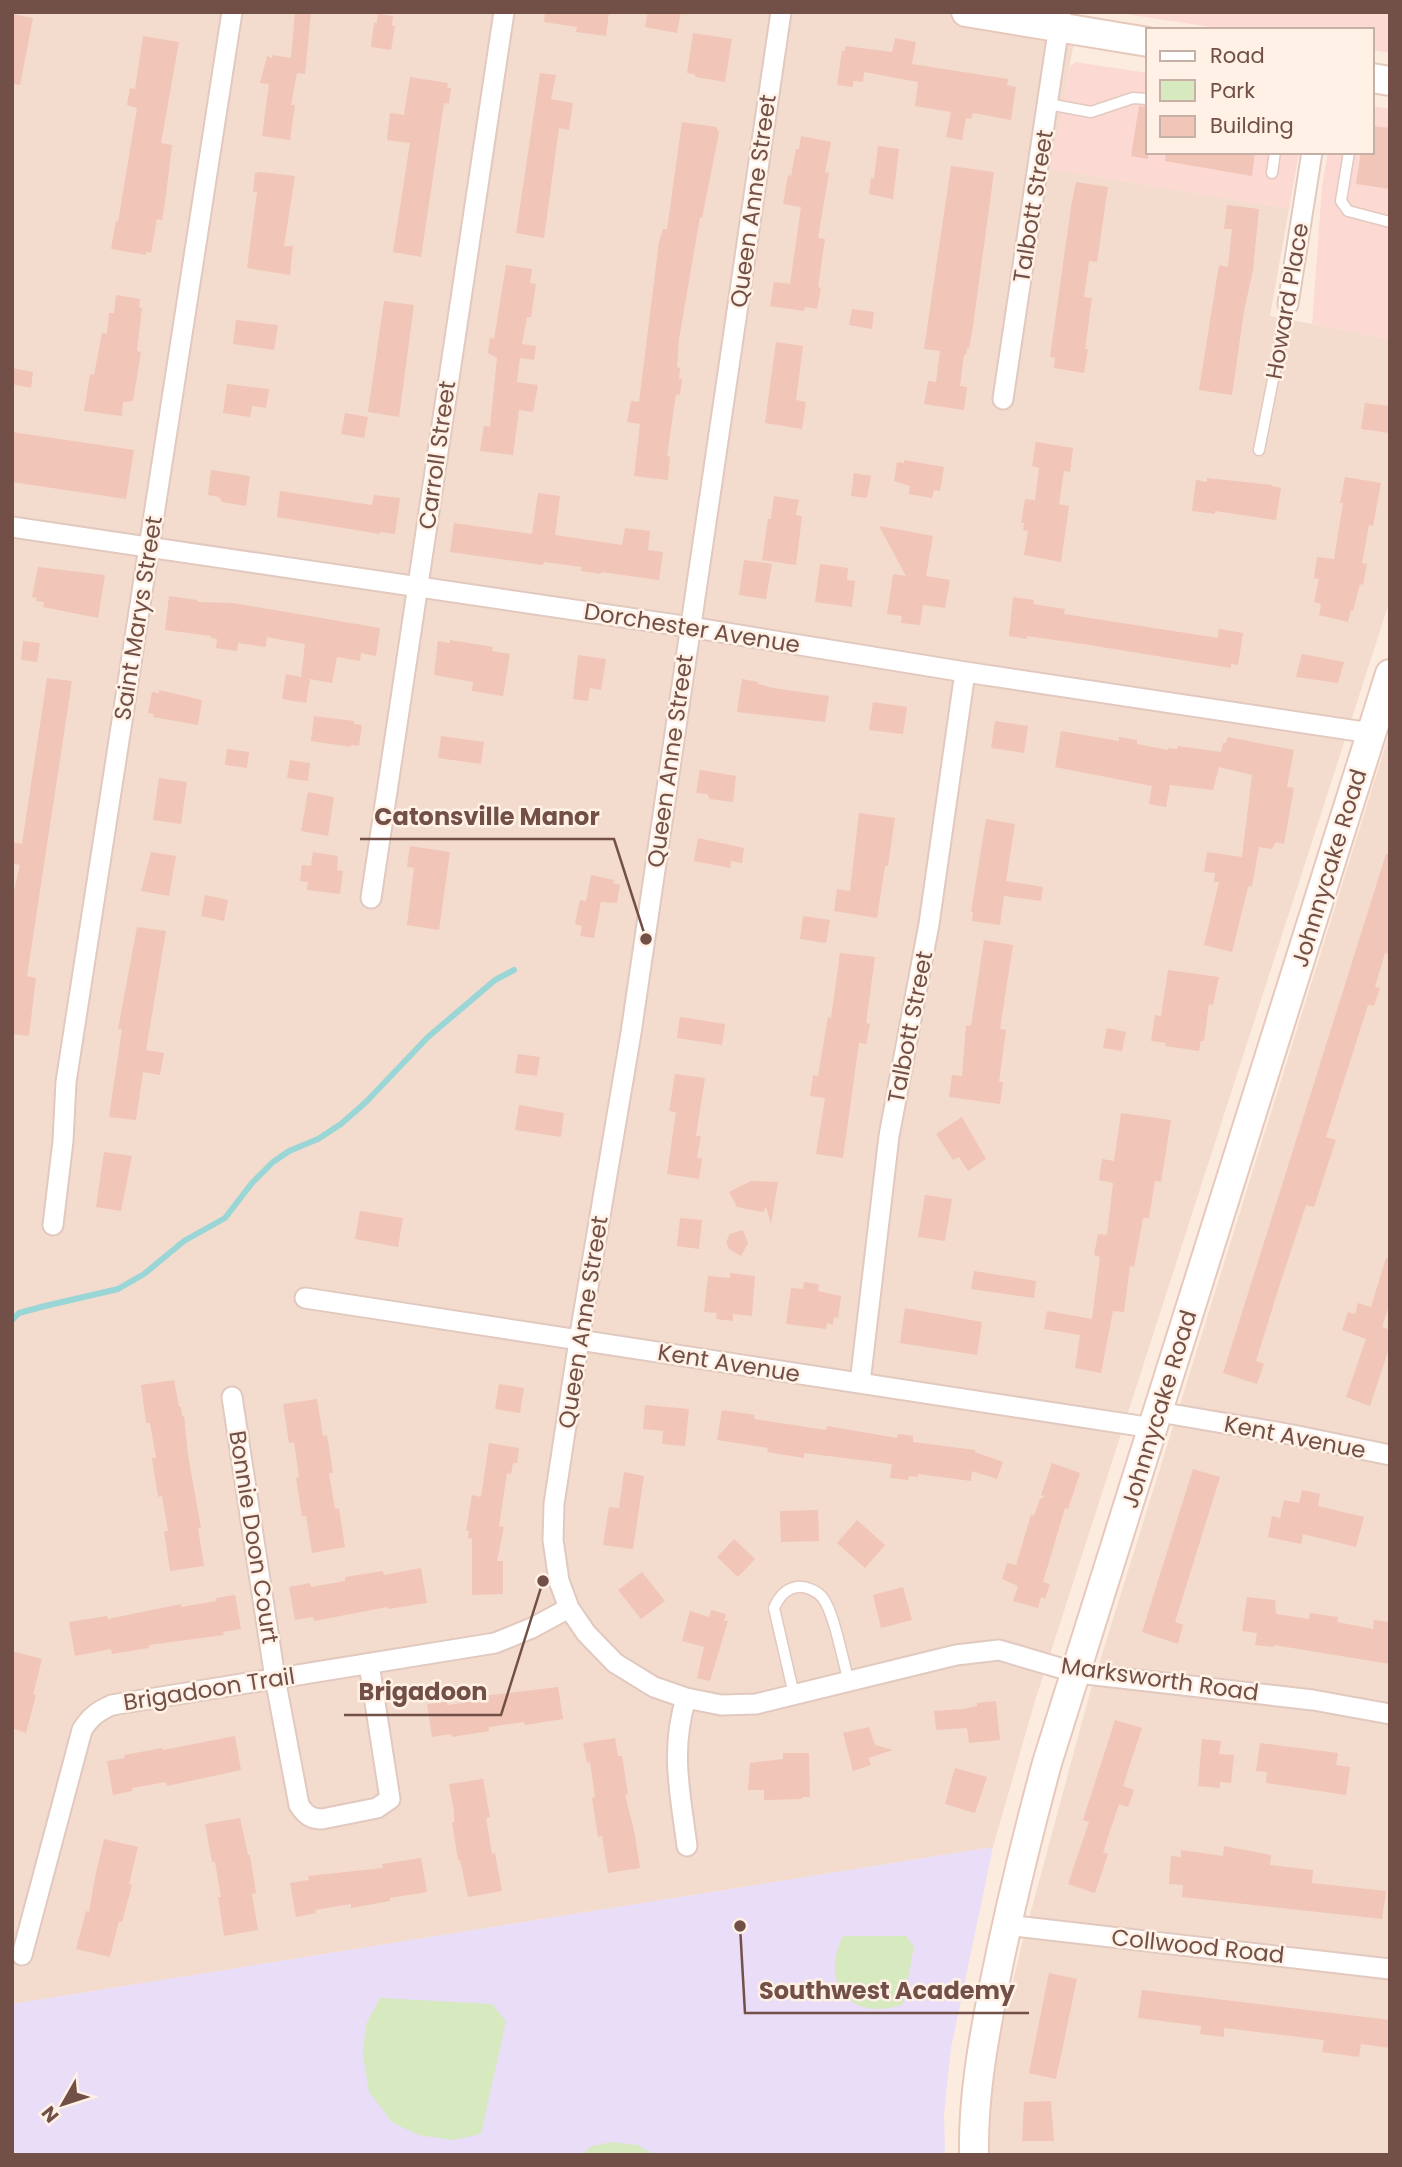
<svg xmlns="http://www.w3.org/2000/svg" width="1402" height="2167" font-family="Poppins,sans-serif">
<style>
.residential{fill:#f3dcce}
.commercial{fill:#fcd9d3}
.education{fill:#e9ddf8}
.green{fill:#d6e9bf}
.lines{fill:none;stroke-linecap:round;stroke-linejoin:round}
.stream{stroke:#9bd6d6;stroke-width:6}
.building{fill:#f1c5b7}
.service-casing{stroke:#e2c9bf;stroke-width:13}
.minor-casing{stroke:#e2c9bf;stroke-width:23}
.secondary-casing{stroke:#e7c9bc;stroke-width:32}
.service{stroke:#fff;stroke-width:10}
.minor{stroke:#fff;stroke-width:19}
.secondary{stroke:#fff;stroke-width:28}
.labels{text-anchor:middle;stroke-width:5;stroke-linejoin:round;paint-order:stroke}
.street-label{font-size:23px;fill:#725047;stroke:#fff1e5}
.leader{fill:none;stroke:#725047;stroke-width:2.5}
.callout-dot{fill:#725047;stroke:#fff1e5;stroke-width:2.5}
.callout-label{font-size:24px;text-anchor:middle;font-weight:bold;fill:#725047;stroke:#fff1e5;stroke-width:5;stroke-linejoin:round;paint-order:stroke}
</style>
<rect width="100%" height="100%" fill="#fcecdf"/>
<!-- residential -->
<path class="residential" d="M12 12H1079L1052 169 1289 209 1270 316 1390 339V600L1034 1704 993 1847 12 2004Z
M1390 731V2155H988L989 2081 1021 1948 1089 1696Z"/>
<!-- commercial -->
<path class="commercial" d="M1113 12H1390V53L1372 50V30H1230Z
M1075 62 1148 73V152H1299L1289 209 1051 169 1070 66Z
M1372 106 1390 109V339L1312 324 1322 187 1328 152H1372Z"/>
<!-- education -->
<path class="education" d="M993 1847 951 2048 944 2114 945 2155H12V2004Z"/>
<!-- green -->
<path class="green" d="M843 1936H906L914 1947 903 2004C853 2023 819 1985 843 1936Z
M380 1998 492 2004 506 2021 481 2134 453 2140 418 2135 392 2122 369 2092 363 2055 366 2024Z
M612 2142 638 2145 654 2155H581L592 2146Z"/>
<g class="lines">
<!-- stream -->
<path class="stream" d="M12 1320 19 1313 45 1306 118 1289 144 1274 184 1241 225 1218 252 1183 273 1162 289 1151 318 1139 341 1124 366 1102 428 1037 495 980 514 970"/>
</g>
<!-- building -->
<path class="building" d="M295 12H311L305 74 297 73 291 105H295L290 140 262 136 269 84 260 83 267 56 272 58 273 55 291 58Z
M545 12H609L606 36 576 32 577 27 544 22Z
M648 12H681L677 33 645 27Z
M12 14 33 18 20 85 12 84Z
M378 14 393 16 392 26H395L391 50 371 47 374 23H377Z
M693 33 732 39 725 82 696 77 694 74 687 73Z
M143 36 179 42 161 143 172 145 166 195 162 220 157 219 151 253 146 252V255L111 249 116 221 118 222 137 108 127 105 130 88 135 89Z
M895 38 916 42 912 64 1008 79 1007 85 1016 87 1011 120 973 113 971 119 966 118 962 140 946 137 951 112 915 106 918 82 864 72 863 82 853 81V87L837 85 842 51H845V46L892 52Z
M540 73 556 75 551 99 573 103 569 130 559 128 544 238 516 233Z
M410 77 448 83 447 88H451L449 104 444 103 421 257 393 252 410 143 387 140 390 113 404 115Z
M1139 106 1148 107V159L1131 156Z
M682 122 716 127 719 133 702 218 700 217 679 339 677 367 680 368 679 379H682L680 395 676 394 667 456H670L668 480 634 476 640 424 627 422 631 401 639 402 659 242 663 229H667Z
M1372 126 1390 128V189L1356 184 1361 152H1372Z
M801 136 831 142 825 172 829 173 818 238 825 239 818 287 821 288 817 309 805 307 804 311 770 306 774 282 790 284 801 207 783 204 788 175 791 176 796 149H799Z
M878 146 899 149 893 199 869 194 871 178 874 179Z
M1166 152H1255L1252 176 1165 161Z
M951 166 994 172 973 326 969 349 967 348 966 355H964L960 386 967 387 964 410 924 404 928 381 936 382 940 351 924 349Z
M260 172 295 176 284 246H293L290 275 247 268 257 192H253L255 173Z
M1076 182 1108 187 1097 262 1089 261 1084 297 1092 298 1085 349H1088L1084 373 1054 368 1055 358 1050 357 1071 207Z
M1227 205 1259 209 1253 270 1244 311 1232 395 1199 390 1219 265 1228 267 1232 229H1224Z
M506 265 532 269 530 283 536 284 531 317H527L522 344 536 346 534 360 520 358 517 382 538 385 533 412 519 410 513 455 480 451 484 426 490 427 497 358 488 353 490 338 494 339Z
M116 295 140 299 139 307 142 308 137 351 141 352 133 401 123 402 122 416 84 411 90 374 94 375 102 333 107 334 109 313H114Z
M384 301 414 305 399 417 368 412Z
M852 309 874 312 872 329 849 325Z
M236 320 278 325 274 350 233 344Z
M776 342 803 346 796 400 806 402 802 429 765 423Z
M12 368 33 372 31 388 12 384Z
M227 384 269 389 266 408 252 406 250 417 223 413Z
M1365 403 1390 406V433L1361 429Z
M345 413 368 417 364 438 341 434Z
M12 432 134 450 126 499 12 482Z
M1036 442 1073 448 1070 472 1064 471 1059 504 1069 506 1061 562 1024 555 1028 531 1023 530 1024 523H1021L1025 499 1035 500 1039 468 1032 466Z
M904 460 944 467 940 491 934 490 932 498 909 494 910 486 894 481 897 462 904 463Z
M211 470 250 476 246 506 222 502 219 497 208 495Z
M854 473 871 476 867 498 851 496Z
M1345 477 1381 483 1373 526 1369 525 1362 563 1367 564 1363 585 1360 584 1353 611 1351 610 1348 622 1319 615 1321 604 1314 602 1319 579 1314 578 1317 557 1334 559 1343 503H1340Z
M1207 478 1272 485V486L1281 488 1276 520 1215 511V514L1192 511 1196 480 1207 482Z
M280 491 372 505 374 495 400 498 395 534 380 532V534L277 517Z
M538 493 560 496 555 535 622 545 625 528 650 531 648 550 663 552 659 580 601 572V574L581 571 582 567 544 562 543 565 450 552 454 523 532 534Z
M774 496 799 500 796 515 802 516 796 565 762 560 768 519H771Z
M879 526 933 536 926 576 950 580 945 608 923 605 920 625 901 623 902 616 887 614 893 574 906 576Z
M744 560 772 564 766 599 739 595Z
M820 564 848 568 847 580 855 581 852 607 815 602Z
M38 567 105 575 98 618 43 607 44 602 36 601 37 598 32 597Z
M169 596 197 600V602L233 603 380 628 376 656 361 653 360 661 337 657 332 683 310 679 306 703 282 699 286 674 301 677 305 644 267 637 266 647 238 643 237 651 216 648 217 639 211 638V636L165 630Z
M1013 597 1034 600 1033 604 1065 609 1064 614 1218 638 1219 629 1243 633 1238 665 1231 664V668L1083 644 1027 636V639L1009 636Z
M450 640 493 647 492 651 510 654 503 696 472 691 473 682 434 675 438 641 450 643Z
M23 641 40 643 37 662 21 660Z
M1302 654 1344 662 1338 683 1296 677Z
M578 655 606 659 601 690 590 688 588 701 573 699Z
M47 678 72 681 27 976 36 978 29 1036 12 1034V899L20 865 12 863V842L22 844Z
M742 679 758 682V684L773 688 829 696 825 722 737 712Z
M159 690 202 700 198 725 153 717 154 714 148 713 152 692 159 693Z
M873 702 907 707 903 734 869 730Z
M314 716 354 721V724L362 725 359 746 351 745V747L311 741Z
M995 721 1028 726 1024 753 991 748Z
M1061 731 1119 741V737L1137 740V744L1168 750V748L1177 749 1178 746 1221 752 1223 743H1226L1228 737 1294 750 1287 787 1294 788 1284 844 1276 842 1272 849 1259 847 1252 886 1248 887 1232 952 1204 945 1219 882H1214L1215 873 1204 872 1207 852 1242 857 1252 775 1219 767 1213 790 1170 785 1166 807 1149 804 1152 786 1055 767Z
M441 736 484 742 481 764 438 758Z
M227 749 249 752 247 768 225 765Z
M290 760 310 763 308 781 287 778Z
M700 770 736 776 733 802 710 799 707 794 696 793Z
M159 778 187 782 181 824 153 820Z
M308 792 334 797 328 836 301 831Z
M859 813 895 818 888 866H885L877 918 834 911 837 889 850 891Z
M986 819 1015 824 1006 881 1043 887 1041 901 1004 896 1000 925 972 921 973 912H971Z
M698 838 744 848 742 863 731 861 730 868 694 861Z
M410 846 450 852 439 930 407 925 414 868 407 867Z
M151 852 176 856 169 896 141 891Z
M313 852 338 856 337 870 343 871 340 894 307 890 308 882 300 881 302 865 311 866Z
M1386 854H1390V954L1385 953 1375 987 1380 988 1374 1006 1368 1005 1326 1137 1336 1140 1314 1207 1306 1205 1279 1287 1256 1361 1264 1364 1257 1384 1223 1373Z
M591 875 614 880 613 883 620 885 617 903 601 902 594 938 580 936 582 926 575 924 580 900 586 901Z
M205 895 228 900 224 921 201 916Z
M803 916 830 920 826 943 800 939Z
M137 927 166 931 146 1050 164 1053 160 1075 143 1072 136 1120 109 1117 122 1029H118Z
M984 940 1013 945 1000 1029 1006 1030 999 1082H1003L1000 1104 949 1097 952 1075 962 1076 966 1025 971 1026Z
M840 953 875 957 866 1023 870 1024 866 1044 859 1043 843 1158 816 1154 825 1098 810 1096 813 1075 818 1076 828 1017 831 1018Z
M1168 970 1219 977 1213 1005 1209 1004 1204 1041H1201L1199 1051 1165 1046 1166 1043 1151 1041 1155 1015 1161 1016Z
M680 1017 725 1024 722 1045 677 1038Z
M1107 1028 1126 1032 1122 1051 1103 1048Z
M518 1054 540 1057 537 1076 515 1073Z
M675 1074 705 1078 696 1136H701L697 1158H702L699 1179 667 1174 676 1112 669 1111Z
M519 1105 564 1113 561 1137 515 1130Z
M1121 1113 1171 1120 1161 1182 1155 1181 1149 1218H1143L1134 1267 1130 1266 1124 1312 1113 1311 1101 1373 1075 1368 1080 1335 1044 1329 1047 1311 1092 1319 1100 1257 1094 1255 1098 1234 1107 1235 1113 1183 1099 1180 1102 1159 1114 1161Z
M962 1117 986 1159 968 1171 959 1157 953 1160 936 1134Z
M104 1152 132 1156 121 1211 96 1207Z
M751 1181 778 1182 771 1224 766 1207 763 1212 737 1207 729 1192Z
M925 1195 952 1199 945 1241 918 1237Z
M360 1211 403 1218 398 1247 355 1239Z
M680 1218 702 1220 699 1249 677 1246Z
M743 1230 748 1243 741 1256 729 1249 726 1242 730 1234Z
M1386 1258 1390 1259V1303L1382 1327 1390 1330V1345L1370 1406 1346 1397 1366 1339 1342 1330 1348 1312 1355 1314 1358 1303 1371 1307Z
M974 1271 1036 1281 1034 1298 971 1289Z
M730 1273 755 1276 752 1316 733 1314V1321L716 1319 717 1313 704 1312 708 1276 730 1278Z
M804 1282 819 1284 818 1291 841 1296 838 1318 834 1317 833 1325 827 1323 826 1329 786 1324 791 1288 803 1289Z
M905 1308 982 1322 977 1355 900 1343Z
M174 1380 179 1407H181L182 1416H184L188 1455 201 1528H198L204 1566 170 1571 164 1531H168L162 1496 158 1497 152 1458H156L150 1423H146L141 1385Z
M499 1384 524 1388 520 1413 495 1409Z
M317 1399 323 1436 327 1435 333 1473H329L335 1509 339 1508 345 1547 312 1553 306 1516H302L296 1478 299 1477 294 1442 289 1443 283 1404Z
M645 1405 689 1409 685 1446 662 1444 663 1431 643 1429Z
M722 1410 755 1415 754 1419 826 1430 827 1426 897 1438 898 1434 913 1436V1442L975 1450V1452L1003 1462 997 1479 972 1471 971 1481 918 1474V1477L909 1476 908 1480 890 1478 892 1464 804 1453V1458L767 1452 768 1448 717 1440Z
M489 1443 519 1448 517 1463H513L511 1474 507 1473 499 1526 504 1527 497 1561H503V1594L472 1595V1539L468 1538 469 1531H466L472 1495 481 1497Z
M1052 1463 1080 1473 1068 1509 1065 1508 1043 1582 1050 1584 1045 1599 1041 1597 1038 1608 1013 1601 1018 1586 1002 1579 1007 1563 1016 1565 1031 1515 1034 1516 1040 1499 1045 1496 1041 1495Z
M1193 1469 1220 1477 1175 1622 1183 1625 1178 1644 1142 1632Z
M624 1472 644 1476 633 1549 603 1545 609 1507 619 1508Z
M1302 1490 1320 1494 1318 1506 1364 1517 1356 1547 1303 1534 1301 1544 1268 1537 1272 1516 1280 1518 1284 1500 1299 1503Z
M818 1510 819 1541 781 1542 780 1511Z
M857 1520 885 1545 865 1568 837 1543Z
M734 1539 755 1559 738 1577 717 1557Z
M421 1568 427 1603 388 1609 387 1607 314 1621 313 1617 295 1620 289 1587 310 1583 311 1587 345 1581V1577L383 1571 384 1575Z
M642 1572 665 1601 641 1619 618 1590Z
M903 1587 912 1620 881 1628 873 1595Z
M235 1595 241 1629 223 1632 224 1635 149 1645V1648L112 1654 111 1649 75 1656 69 1622 107 1616 108 1619 181 1604V1607L217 1601 216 1598Z
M1247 1597 1275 1600 1276 1614 1309 1619 1310 1613 1338 1617 1337 1622 1373 1629 1374 1620 1390 1622V1664L1274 1645V1647L1255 1645 1257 1633 1242 1631Z
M711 1610 726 1614 724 1621H728L710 1681 697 1678 704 1647 682 1641 690 1611 709 1617Z
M12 1651 42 1659 33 1694 36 1695 26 1733 12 1728Z
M558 1687 563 1719 525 1725 524 1722 489 1727V1731L452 1737 451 1734 432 1737 427 1704 447 1702V1705L483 1700V1696Z
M996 1701 1000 1740 969 1743 967 1728 936 1730 934 1711 963 1709 977 1706V1703Z
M1115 1720 1142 1728 1123 1786 1134 1790 1128 1807 1119 1804 1103 1852 1108 1854 1095 1893 1068 1884 1089 1822 1083 1820Z
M869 1727 875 1745 893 1750 868 1758 871 1765 853 1771 843 1733Z
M235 1736 241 1770 167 1786 166 1782 132 1788V1791L113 1795 107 1761 125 1758 124 1755 162 1748 163 1750Z
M615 1738 618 1756H622L628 1794 625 1795 634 1830 640 1868 608 1873 602 1836 598 1837 592 1798 595 1797 590 1762 587 1763 583 1743Z
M1202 1739 1221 1741 1219 1754 1234 1755 1231 1783 1220 1782V1788L1198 1786Z
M1260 1743 1338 1753 1336 1765 1350 1767 1346 1795 1266 1783 1267 1772 1256 1771Z
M783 1753H809L810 1797H802V1799L764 1800V1790H748L750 1763 783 1759Z
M955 1768 987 1777 975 1813 945 1804Z
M483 1779 490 1817 486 1818 492 1854 495 1853 502 1891 468 1897 460 1860H458L452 1823 454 1822V1811L449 1784Z
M240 1818 248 1855H250L256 1893 252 1894 258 1930 224 1936 218 1897H221L215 1862H212L205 1824Z
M104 1839 138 1847 129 1884 132 1885 122 1922 119 1921 110 1957 76 1949 86 1911 89 1912 95 1877Z
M1224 1846 1271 1855 1270 1865 1313 1870 1312 1883 1386 1891 1382 1919 1182 1897 1183 1885 1169 1884 1171 1856 1181 1857V1850L1223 1856Z
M421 1858 427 1892 390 1898V1901L351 1908V1904L315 1910 316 1913 296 1917 290 1883 309 1880 308 1876 383 1868 382 1864Z
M1049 1973 1077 1979 1056 2079 1029 2073Z
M1142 1990 1390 2020V2048L1361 2044 1359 2057 1322 2052 1324 2040 1224 2028V2037L1200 2034 1201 2026 1138 2018Z
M1051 2101 1054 2141H1022L1024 2102Z"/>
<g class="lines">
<!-- service casing -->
<g class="service-casing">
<path id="service" d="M1048 104 1091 112 1133 98 1148 99
M1349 152 1341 201 1348 211 1390 222
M1272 173 1275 152
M1259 450 1288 304
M794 1695 774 1608C779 1597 785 1589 797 1587 806 1586 817 1591 822 1597 834 1611 843 1662 849 1682"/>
</g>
<!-- minor casing -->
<g class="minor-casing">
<path id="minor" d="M781 12 631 1033 579 1340 554 1504 553 1540 559 1581 569 1608 586 1633 615 1663 654 1687 686 1698 721 1705 756 1704 956 1655 999 1650 1077 1673 1313 1700 1390 1714
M1288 304 1312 152
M1003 399 1061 12
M12 527 690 627 965 672 1371 733
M371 898 504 12
M53 1225 63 1141 66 1082 232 12
M305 1298 1153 1428
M860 1383 889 1136 929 924 965 672
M232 1397 275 1678 299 1805C305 1814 310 1819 322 1819L377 1808 390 1799 369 1664
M1159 1412 1288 1434 1390 1455
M686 1698C670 1751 680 1792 687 1846
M1006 1925 1390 1969
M22 1955 82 1730C90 1717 98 1711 112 1705L495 1643 532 1628 569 1608"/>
</g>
<!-- secondary casing -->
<g class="secondary-casing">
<path id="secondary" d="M966 12 1148 42
M1372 78 1390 81
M974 2155C973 2097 983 2042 994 1986 1009 1911 1027 1837 1047 1763L1390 674"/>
</g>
<!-- service -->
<use href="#service" class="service"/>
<!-- minor -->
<use href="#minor" class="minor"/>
<!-- secondary -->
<use href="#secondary" class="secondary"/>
</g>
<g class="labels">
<!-- street labels -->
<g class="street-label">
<text transform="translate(753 201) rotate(-82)" y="8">Queen Anne Street</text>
<text transform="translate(1033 206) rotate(-81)" y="8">Talbott Street</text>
<text transform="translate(1287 301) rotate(-80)" y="8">Howard Place</text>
<text transform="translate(437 455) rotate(-82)" y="8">Carroll Street</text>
<text transform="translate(138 618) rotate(-81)" y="8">Saint Marys Street</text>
<text transform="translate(692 628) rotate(9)" y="8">Dorchester Avenue</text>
<text transform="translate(670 761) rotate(-82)" y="8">Queen Anne Street</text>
<text transform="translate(1329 868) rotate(-73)" y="8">Johnnycake Road</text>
<text transform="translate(910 1027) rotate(-79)" y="8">Talbott Street</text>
<text transform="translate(583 1322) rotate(-81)" y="8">Queen Anne Street</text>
<text transform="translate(729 1363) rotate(9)" y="8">Kent Avenue</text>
<text transform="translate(1159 1409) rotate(-73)" y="8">Johnnycake Road</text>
<text transform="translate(1295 1437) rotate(11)" y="8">Kent Avenue</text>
<text transform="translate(254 1537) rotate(81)" y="8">Bonnie Doon Court</text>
<text transform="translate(1160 1679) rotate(8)" y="8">Marksworth Road</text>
<text transform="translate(209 1689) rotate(-9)" y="8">Brigadoon Trail</text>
<text transform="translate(1198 1946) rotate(6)" y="8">Collwood Road</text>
</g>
</g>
<!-- callouts -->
<path class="leader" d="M646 939L614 839H360M543 1581L501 1715H344M740 1926L745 2013H1029"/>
<g class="callout-dot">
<circle cx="646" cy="939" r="7"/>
<circle cx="543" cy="1581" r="7"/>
<circle cx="740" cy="1926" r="7"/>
</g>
<g class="callout-label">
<text x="487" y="825">Catonsville Manor</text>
<text x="423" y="1700">Brigadoon</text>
<text x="887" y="1999">Southwest Academy</text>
</g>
<!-- border -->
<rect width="1402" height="2167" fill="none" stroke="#725047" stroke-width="28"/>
<!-- legend -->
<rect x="1146" y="28" width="228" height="126" fill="#fff1e5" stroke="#c7b1a6" stroke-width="2"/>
<rect x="1160" y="51" width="35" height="10" fill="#ffffff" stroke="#c7b1a6" stroke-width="2"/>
<text x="1210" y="63" font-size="21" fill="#725047">Road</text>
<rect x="1160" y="80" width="35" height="21" fill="#d6e9bf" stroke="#c7b1a6" stroke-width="2"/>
<text x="1210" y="98" font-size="21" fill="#725047">Park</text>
<rect x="1160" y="116" width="35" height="21" fill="#f1c5b7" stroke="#c7b1a6" stroke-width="2"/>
<text x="1210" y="133" font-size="21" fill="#725047">Building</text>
<!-- north arrow -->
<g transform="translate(63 2104) rotate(231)" stroke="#fff1e5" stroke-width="5" paint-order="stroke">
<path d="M0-5L12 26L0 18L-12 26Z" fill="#725047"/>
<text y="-10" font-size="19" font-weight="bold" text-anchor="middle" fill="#725047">N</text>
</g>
</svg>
